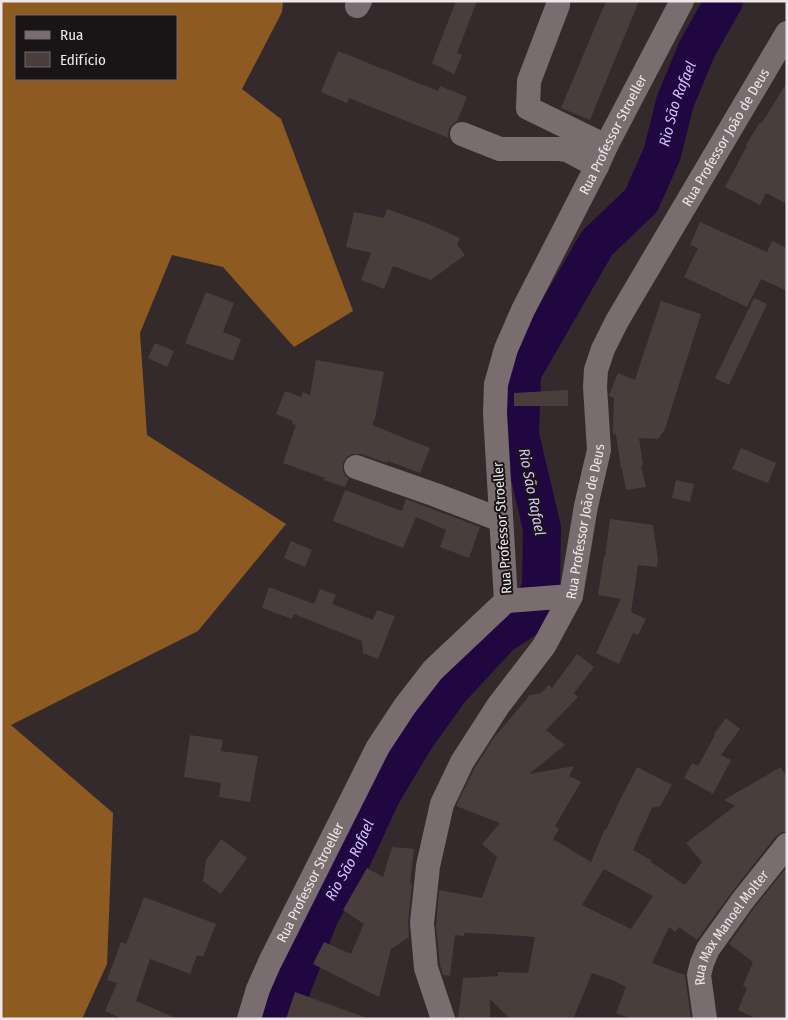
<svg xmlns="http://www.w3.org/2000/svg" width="788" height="1020" font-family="'Fira Sans Condensed',sans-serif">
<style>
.forest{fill:#8d5a22;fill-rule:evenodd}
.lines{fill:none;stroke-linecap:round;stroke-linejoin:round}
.river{stroke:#21073f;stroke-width:38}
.building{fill:#493e3b;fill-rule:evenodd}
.minor{stroke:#7a6d70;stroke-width:24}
.labels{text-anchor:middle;stroke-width:4;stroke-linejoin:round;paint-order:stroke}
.street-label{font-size:14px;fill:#efe7e9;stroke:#191415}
.water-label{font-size:15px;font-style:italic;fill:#d4c3f9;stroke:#191415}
</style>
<rect width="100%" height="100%" fill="#342a2c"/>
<!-- forest -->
<path class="forest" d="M1 1H283L282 12 242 89 281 119 353 311 294 347 223 267 172 255 140 333 147 435 286 524 198 631 11 725 113 813 107 964 82 1019H1ZM16 16H176V79H16Z"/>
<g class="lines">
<!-- river -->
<path class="river" id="s1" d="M280 1019 320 915 351 861 382 794 415 739 450 690 501 635 530 616 541 586 542 528 520 435 522 373 597 243 641 201 662 154 675 102 697 49 724 1"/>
</g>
<!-- building -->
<path class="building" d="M456 1H477L457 53 462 55 454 74 432 63Z
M606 1H639L590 120 561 108Z
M338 51 438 91 440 86 467 97 457 121 453 124 449 129 448 136 449 138 349 98 347 103 321 92Z
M787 82V204L766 193 760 205 725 187 747 146 746 145 760 122 762 123Z
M387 209 426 223 460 238 457 244 465 255 431 280 393 266 384 289 361 280 371 253 346 247 354 212 384 218Z
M700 222 767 252 772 241 787 248V291L761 279 747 307 684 277 698 248 690 245Z
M206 292 234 303 223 332 241 339 233 361 185 343Z
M754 298 767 304 729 385 715 378Z
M661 301 701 314 665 429 658 439 639 438 643 465H641L646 487 626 490 622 468H621L616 435 613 434 614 398 609 396V395L618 373 635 380Z
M155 343 174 351 167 367 148 358Z
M316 360 384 372 375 418 372 425 430 448 420 473 388 461 387 463 361 454H353L347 457 343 463V470L345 476 349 478 345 487 324 480 325 478 283 463 296 425 292 424 293 421 276 414 285 391 301 397 303 392 310 395Z
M568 390V406H514V393Z
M741 448 776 463 768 483 732 469Z
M676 480 694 484 690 502 672 498Z
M345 490 402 511 406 499 480 527 469 558 440 547 446 530 416 517 403 548 333 521Z
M610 519 653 525 658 559 657 567 638 565 631 612 646 619 638 635 633 633 619 664 596 653 621 599 598 595 604 556 605 557Z
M291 541 312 550 305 567 284 558Z
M269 587 314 604 320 589 336 595 332 604 373 620 377 610 395 616 378 659 363 653 362 641 294 614 292 619 262 608Z
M577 654 594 667 574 693 578 697 546 730 565 745 529 774 574 766 569 776 581 782 555 826 559 829 553 839 591 862 605 829 606 830 618 804 637 767 672 785 660 806 652 808 633 850 651 860V862L685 885 702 862 686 843 735 806 724 800 781 767 787 778V832H782L776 836 732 892 697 940 679 927 675 932 669 927 652 963 685 975 691 1019H631L616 1013 626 987 612 980 592 973 573 1019H510L490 999V1019H458L463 978 498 976V972L528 973 535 937 494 934 464 933V936L455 935 450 976 443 975 440 965 436 927 439 890 482 898 497 857 482 844 500 823 456 806 474 769 493 739 530 695 541 693 549 685 552 688ZM604 869 653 896 631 929 582 905Z
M726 718 740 729 721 755 731 760 713 794 684 778 692 763 698 766 715 735 714 734Z
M190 735 223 740 221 751 258 756 250 802 219 797 221 783 184 777Z
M221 839 247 858 221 894 203 881 206 860Z
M392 847 414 849 410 884H412L408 922 409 937 391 949 379 997 313 964 324 942 351 954 364 924 343 910 367 868 383 877Z
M787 867V1019H757L738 1010 747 988 743 986 753 962 729 944 754 908Z
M144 897 216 924 203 957 197 955 190 974 150 959 136 1001 178 1019H123L105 1011 117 983 107 980 121 942 126 944Z
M295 992 364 1017 363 1019H286Z"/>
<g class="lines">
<!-- minor -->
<g class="minor">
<path d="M558 1V5L529 81 528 108 606 146"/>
<path d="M357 6 360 1"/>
<path d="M462 134 500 149H560L567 150 597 166"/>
<path d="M356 467 433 494 501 520"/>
<path d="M506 601 571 596"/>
<path id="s2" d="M249 1019 258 989 270 962 378 747 405 706 433 670 506 601 495 413 496 384 506 349 523 310 597 166 606 146 682 1"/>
<path id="s3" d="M443 1019 426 968 422 923 428 866 442 804 462 762 498 706 544 646 571 596 586 506 599 450 595 387 596 370 603 349 617 321 787 33"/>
<path id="s4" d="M705 1019 699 975 702 963 708 949 743 900 787 845"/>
</g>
</g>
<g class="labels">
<!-- street labels -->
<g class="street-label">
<text dy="5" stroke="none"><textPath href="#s2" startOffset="990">Rua Professor Stroeller</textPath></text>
<text dy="5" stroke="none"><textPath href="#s3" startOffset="961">Rua Professor João de Deus</textPath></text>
<text dy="5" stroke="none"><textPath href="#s3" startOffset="541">Rua Professor João de Deus</textPath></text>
<text transform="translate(502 528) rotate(-94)" y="5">Rua Professor Stroeller</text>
<text dy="5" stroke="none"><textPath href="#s2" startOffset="150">Rua Professor Stroeller</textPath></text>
<text dy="5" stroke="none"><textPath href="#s4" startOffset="101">Rua Max Manoel Molter</textPath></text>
</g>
<!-- water labels -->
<g class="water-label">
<text dy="5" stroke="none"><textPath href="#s1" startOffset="1044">Rio São Rafael</textPath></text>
<text transform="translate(532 492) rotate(79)" y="5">Rio São Rafael</text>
<text dy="5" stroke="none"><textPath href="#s1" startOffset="174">Rio São Rafael</textPath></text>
</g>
</g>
<!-- border -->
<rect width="788" height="1020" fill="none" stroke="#efe7e9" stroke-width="5"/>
<!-- legend -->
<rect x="15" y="15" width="162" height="65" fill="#191415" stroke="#6f686a"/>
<rect x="25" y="31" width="25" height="8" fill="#7a6d70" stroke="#6f686a"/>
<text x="60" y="40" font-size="15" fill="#efe7e9">Rua</text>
<rect x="25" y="52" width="25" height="15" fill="#493e3b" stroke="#6f686a"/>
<text x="60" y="65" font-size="15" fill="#efe7e9">Edifício</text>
</svg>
